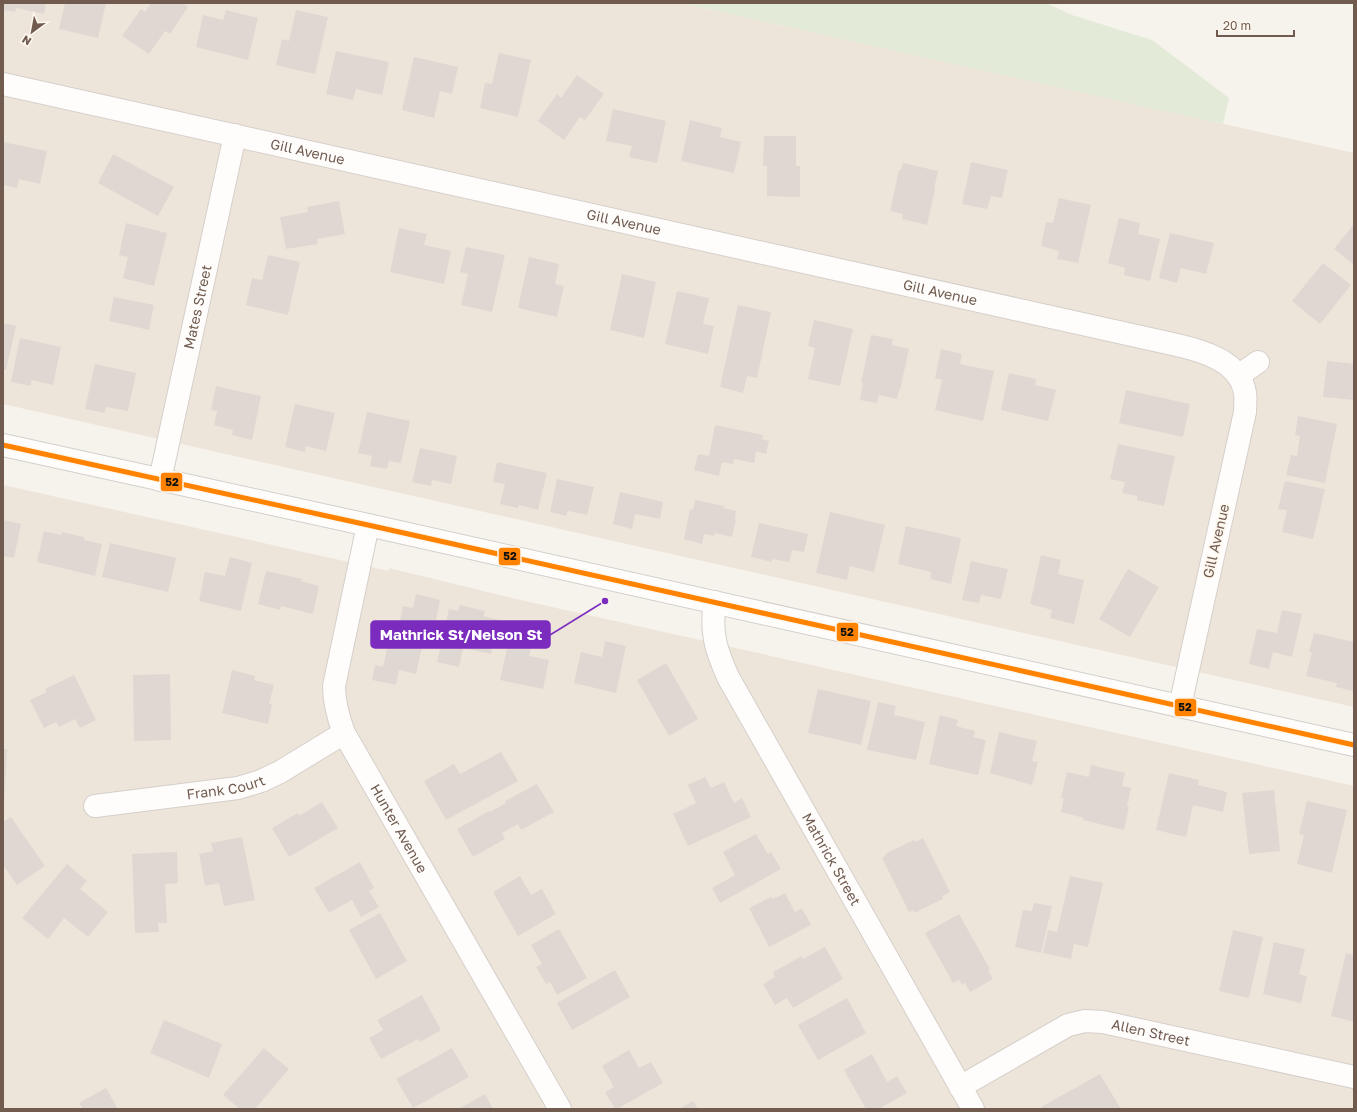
<svg xmlns="http://www.w3.org/2000/svg" width="1357" height="1112" font-family="'Golos Text',sans-serif">
<style>
.residential{fill:#eee5da}
.green{fill:#e3ebd8}
.building{fill:#dfd8d2}
.lines{fill:none;stroke-linecap:round;stroke-linejoin:round}
.minor-casing{stroke:#d5cfca;stroke-width:24}
.minor{stroke:#fefdfc;stroke-width:22}
.bus-1-casing{stroke:#fdf7ee;stroke-width:8}
.bus-1{stroke:#ff8200;stroke-width:5}
.labels{text-anchor:middle;stroke-width:3.5;stroke-linejoin:round;paint-order:stroke}
.street-label{font-size:14px;fill:#715b4f;stroke:#fdf7ee}
.leader{fill:none;stroke:#7b2cbf;stroke-width:1.5}
.callout-dot{fill:#7b2cbf;stroke:#fdf7ee;stroke-width:1.5}
.callout{fill:#7b2cbf;stroke:#7b2cbf;stroke-width:1.5}
.callout-label{font-size:15px;text-anchor:middle;font-weight:bold;fill:#fff}
.line-badge{stroke:#fdf7ee;stroke-width:1.5}
.pale-badge-label{font-size:11px;text-anchor:middle;font-weight:bold;fill:#111}
</style>
<rect width="100%" height="100%" fill="#f6f2ec"/>
<!-- residential -->
<path class="residential" d="M3 3H681L1354 153V707L3 404Z
M3 485 389 571V568L516 599 1354 786V1109H3Z"/>
<!-- green -->
<path class="green" d="M681 3H1046L1072 15 1152 40 1229 98 1223 124Z"/>
<!-- building -->
<path class="building" d="M3 3H46L44 14 16 8 15 12 3 10Z
M65 3H106L98 38 59 29Z
M151 3H183L188 7 170 34 165 31 149 54 122 36 141 9 145 12Z
M226 10 258 18 248 60 196 47 203 15 223 20Z
M296 10 328 17 315 74 276 65 282 39 289 41Z
M336 51 389 62 382 95 356 89 353 100 326 94Z
M499 53 531 60 518 117 480 108 485 83 492 84Z
M414 57 458 67 452 94 440 91 434 118 402 110Z
M577 75 604 94 585 120 580 117 564 140 538 121 557 94 561 98Z
M613 109 666 121 657 163 629 157 632 146 606 141Z
M690 120 722 128 720 137 741 142 734 173 681 161Z
M764 136H796V166H800V197L767 196V166H763Z
M3 142 47 151 40 184 19 179 17 188 3 185Z
M113 154 174 187 158 216 98 183Z
M971 162 1008 170 1002 198 991 196 987 209 962 204Z
M903 163 938 171 934 189H935L927 225 902 219 903 214 890 211 899 170H901Z
M1059 198 1091 205 1078 263 1057 259 1059 251 1041 246 1046 222 1053 223Z
M339 201 345 234 317 239 318 244 286 249 280 217 308 212 307 207Z
M1119 218 1140 223 1138 234 1160 239 1150 281 1124 275 1125 268 1108 263Z
M126 223 167 233 154 286 123 278 128 257 119 255Z
M1354 224V265L1334 249Z
M399 228 427 234 424 245 451 251 444 284 390 272Z
M1170 233 1214 243 1206 274 1181 268 1177 283 1159 278Z
M466 247 505 255 492 312 461 305 468 274 460 272Z
M268 255 300 262 288 315 246 305 252 278 262 280Z
M529 257 559 264 555 284 564 286 557 317 518 308Z
M1323 263 1351 285 1320 324 1292 301Z
M622 274 656 282 644 338 610 330Z
M677 291 709 298 703 324 714 326 708 354 665 344Z
M114 297 154 305 149 330 109 321Z
M738 305 771 312 757 378 747 376 743 393 720 387Z
M814 320 853 329 840 386 808 379 815 348 808 346Z
M3 323 16 326 6 370 3 369Z
M871 335 893 339 892 345 909 349 900 390H899L897 399 879 395 877 403 860 400 863 383H861Z
M20 338 61 347 53 385 32 380 30 386 11 382Z
M941 349 962 354 960 364 994 371 983 421 935 410 942 380 935 378Z
M1327 361 1354 364V400L1323 397Z
M95 364 136 373 128 411 106 407 105 413 85 409Z
M1009 373 1036 379 1035 385 1056 390 1048 421 1001 410Z
M216 386 261 396 252 440 232 435 233 430 214 425 217 411 211 410Z
M1126 390 1190 404 1183 437 1119 423Z
M295 404 335 413 326 451 306 446 305 452 285 447Z
M367 412 410 421 401 463 389 461 387 469 370 466 372 456 358 453Z
M1298 416 1337 424 1325 483 1286 475 1291 455 1297 456 1300 436 1295 435Z
M715 425 763 435 762 439 769 441 766 454 756 451 754 463 734 459 733 464 722 462 719 476 694 470 698 454 709 456Z
M1118 444 1175 456 1164 506 1137 500V496L1122 493 1125 482 1110 479Z
M420 448 457 456 451 484 432 480 431 486 412 482Z
M497 462 547 473 538 510 519 505 518 508 500 504 505 484 493 482Z
M557 479 594 487 587 515 568 511 566 516 550 512Z
M1285 481 1325 489 1313 539 1282 532 1287 510 1278 509Z
M620 492 663 502 660 519 635 514 632 529 613 524Z
M695 500 724 506 723 508 736 511 735 519 736 520 732 537 715 533 714 536 704 534 702 544 684 539 690 509 693 510Z
M830 512 885 525 874 572 850 566 847 580 816 573Z
M3 520 21 524 14 558 3 556Z
M759 523 808 534 804 552 792 550 789 562 772 559V562L751 557Z
M906 526 961 538 951 584 930 579 931 572 898 564Z
M44 531 61 535 62 532 84 537V540L102 544 95 576 37 562Z
M110 543 176 558 168 592 102 577Z
M1041 555 1061 560 1058 574 1084 580 1074 624 1050 618 1052 610 1030 604Z
M230 557 252 563 241 611 199 601 205 572 225 576Z
M971 561 1008 569 1001 599 981 595 979 603 962 600Z
M1128 569 1159 587 1130 637 1099 619Z
M266 571 302 579 301 581 319 586 313 614 281 606 280 610 258 604Z
M416 594 440 600 431 645 423 643 416 674 399 670 396 685 372 680 375 665 383 667 390 634 397 635 403 606 413 608Z
M460 605 485 611 483 616 499 620 491 654 463 648 459 667 437 662 449 609 458 611Z
M1282 610 1302 614 1292 657 1273 652 1269 669 1249 664 1257 629 1277 633Z
M512 626 535 631 529 656 549 660 543 689 500 680Z
M1314 633 1354 642 1353 691 1336 687 1337 683 1306 676 1312 653 1309 652Z
M605 641 626 646 616 693 574 683 581 652 602 657Z
M666 663 698 719 669 736 637 680Z
M232 670 255 676 254 680 274 685 269 704H272L268 724 222 713Z
M170 674 171 740 134 741 133 675Z
M74 675 96 720 80 728 75 719 59 727 56 722 44 728 30 700 47 692 45 689Z
M818 689 871 701 861 745 808 733Z
M878 702 896 706 894 715 925 722 916 760 867 750Z
M940 715 958 720 956 726 975 731 973 737 986 740 978 775 929 764Z
M999 732 1037 741 1032 761 1038 762 1032 785 990 773Z
M3 749H7L4 806H3Z
M501 752 518 781 446 820 424 781 454 764 460 774Z
M1091 765 1125 773 1122 786 1131 788 1127 806 1129 807 1124 830 1083 820 1084 818 1061 812 1064 798H1061L1067 772 1089 777Z
M1169 773 1199 780 1198 785 1227 792 1223 812 1193 805 1186 837 1156 830Z
M705 777 711 788 724 782 734 803 742 798 751 817 688 846 673 814 696 803 688 785Z
M537 784 554 812 521 830 518 824 502 833 505 839 473 857 457 829 489 811 490 812 506 803 505 801Z
M1274 790 1280 851 1249 854 1242 793Z
M1307 801 1347 810 1332 873 1297 864 1304 835 1299 834Z
M322 802 338 828 289 857 272 828 298 813 299 816Z
M11 817 45 866 17 885 3 865V822Z
M756 834 768 854 771 852 781 869 720 903 712 888 735 875 723 852Z
M242 837 255 900 224 906 219 883 205 886 199 854 213 851 211 843Z
M923 838 950 892 942 896 943 899 914 913 913 910 909 912 882 858 886 856 885 854 914 840 915 842Z
M177 852 178 883 165 884 167 923H158L159 932 135 933 132 854Z
M360 862 374 888 369 891 379 907 361 917 352 900 329 913 314 888Z
M67 864 87 881 80 889 108 912 88 937 64 918 48 939 22 918Z
M520 876 531 895 542 889 556 914 518 936 493 892Z
M1070 876 1103 883 1088 947 1074 944 1071 959 1043 953 1048 930 1057 932Z
M785 893 795 912 802 908 811 925 769 947 749 908 771 897 773 899Z
M1034 903 1052 906 1041 953 1015 947 1023 910 1032 911Z
M380 913 407 961 376 979 349 930Z
M959 914 990 969 988 970 993 979 970 992 965 983 962 985 959 980 953 983 925 933Z
M559 929 587 978 557 995 550 982 546 984 536 967 542 964 531 945Z
M1233 930 1263 937 1249 998 1219 991Z
M1274 942 1305 949 1299 974 1307 976 1301 1003 1263 994Z
M825 947 843 979 793 1008 787 998 775 1005 763 984 775 977 773 972 802 956 803 959Z
M1346 953 1354 955V1022L1331 1016Z
M615 970 630 997 572 1030 557 1003Z
M422 995 441 1030 420 1042 418 1039 381 1059 369 1038 383 1030 377 1020Z
M847 998 866 1033 818 1060 798 1025Z
M164 1020 222 1044 209 1078 150 1053Z
M264 1048 289 1069 255 1109H240L223 1095Z
M452 1048 469 1077 413 1108 396 1079Z
M629 1050 639 1068 651 1062 663 1083 617 1109H615L605 1092 614 1087 602 1066Z
M872 1054 887 1082 897 1076 907 1093 879 1109H866L844 1070Z
M1100 1074 1121 1109H1042L1041 1107Z
M106 1088 118 1109H83L79 1103Z
M485 1094 493 1109H458Z
M693 1101 698 1109H679Z"/>
<g class="lines">
<!-- minor casing -->
<g class="minor-casing">
<g id="minor">
<path id="s1" d="M3 84 1177 345C1203 351 1240 361 1245 393 1246 399 1245 406 1245 412L1180 706"/>
<path d="M1238 376 1258 362"/>
<path d="M3 445 368 525 1354 745"/>
<path id="s2" d="M160 480 235 135"/>
<path id="s3" d="M368 525 334 686C334 703 338 717 344 733L560 1109"/>
<path id="s4" d="M715 602C710 632 716 650 728 677L973 1109"/>
<path id="s5" d="M95 806 238 788 261 781 280 772 344 733"/>
<path id="s6" d="M960 1087 1068 1025 1085 1021 1103 1022 1354 1077"/>
</g>
</g>
<!-- minor -->
<use href="#minor" class="minor"/>
<!-- bus-1 casing -->
<g class="bus-1-casing">
<path id="bus-1" d="M3 445 368 525 1354 745"/>
</g>
<!-- bus-1 -->
<use href="#bus-1" class="bus-1"/>
</g>
<g class="labels">
<!-- street labels -->
<g class="street-label">
<text dy="5" stroke="none"><textPath href="#s1" startOffset="312">Gill Avenue</textPath></text>
<text dy="5" stroke="none"><textPath href="#s1" startOffset="636">Gill Avenue</textPath></text>
<text dy="5" stroke="none"><textPath href="#s1" startOffset="960">Gill Avenue</textPath></text>
<text dy="5" stroke="none"><textPath href="#s2" startOffset="177">Mates Street</textPath></text>
<text transform="translate(1216 541) rotate(-77)" y="5">Gill Avenue</text>
<text dy="5" stroke="none"><textPath href="#s5" startOffset="132">Frank Court</textPath></text>
<text dy="5" stroke="none"><textPath href="#s3" startOffset="323">Hunter Avenue</textPath></text>
<text dy="5" stroke="none"><textPath href="#s4" startOffset="287">Mathrick Street</textPath></text>
<text dy="5" stroke="none"><textPath href="#s6" startOffset="209">Allen Street</textPath></text>
</g>
</g>
<!-- callouts -->
<path class="leader" d="M605 601L550 635"/>
<circle class="callout-dot" cx="605" cy="601" r="4"/>
<rect class="callout" x="371" y="621" width="179" height="27" rx="4"/>
<g class="callout-label">
<text x="461" y="640">Mathrick St/Nelson St</text>
</g>
<g class="line-badge">
<rect x="160" y="472" width="23" height="20" rx="4" fill="#ff8200"/>
<rect x="498" y="547" width="23" height="19" rx="4" fill="#ff8200"/>
<rect x="836" y="622" width="23" height="20" rx="4" fill="#ff8200"/>
<rect x="1174" y="698" width="23" height="19" rx="4" fill="#ff8200"/>
</g>
<g class="pale-badge-label">
<text x="172" y="486">52</text>
<text x="510" y="560">52</text>
<text x="847" y="636">52</text>
<text x="1185" y="711">52</text>
</g>
<!-- border -->
<rect width="1357" height="1112" fill="none" stroke="#715b4f" stroke-width="8"/>
<!-- north arrow -->
<g transform="translate(32 32) rotate(212)" stroke="#fdf7ee" stroke-width="3" paint-order="stroke">
<path d="M0-3L7 15L0 10L-7 15Z" fill="#715b4f"/>
<text y="-6" font-size="11" font-weight="bold" text-anchor="middle" fill="#715b4f">N</text>
</g>
<!-- scale -->
<path d="M1217 30v6h77v-6" fill="none" stroke="#715b4f" stroke-width="2"/>
<text x="1223" y="30" font-size="12" fill="#715b4f" stroke="#fdf7ee" stroke-width="3" paint-order="stroke">20 m</text>
</svg>
